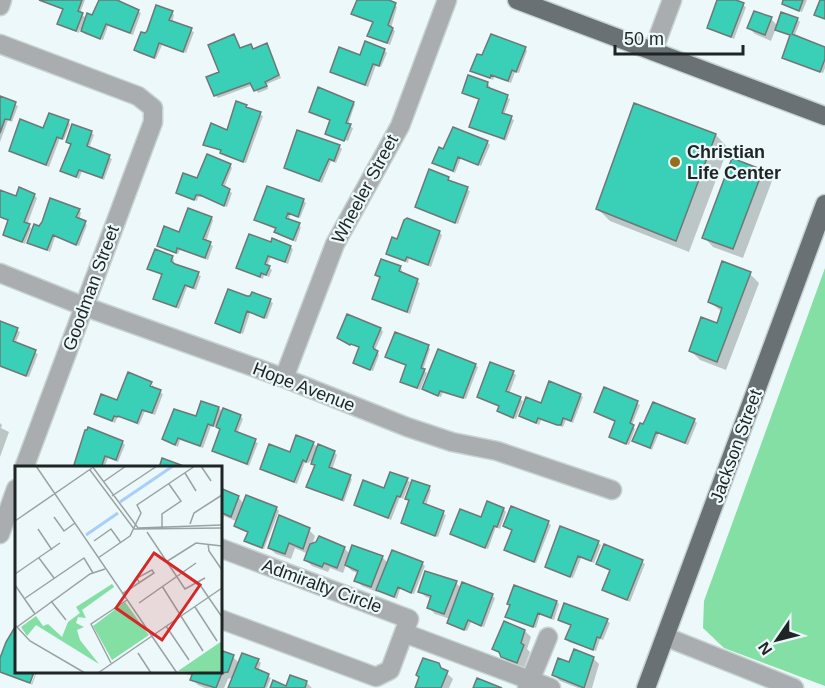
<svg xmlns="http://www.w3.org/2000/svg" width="825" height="688" font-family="Helvetica,sans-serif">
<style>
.green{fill:#84dfa5}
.shadow{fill:#0003}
.building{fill:#3ad0b8;stroke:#6e7875;stroke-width:1.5}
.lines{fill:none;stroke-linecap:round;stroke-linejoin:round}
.minor-casing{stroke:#c7d2d3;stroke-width:21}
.major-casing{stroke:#c7d2d3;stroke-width:21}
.minor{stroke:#a9adaf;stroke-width:18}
.major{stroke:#6a7175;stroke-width:18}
.poi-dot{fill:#956f19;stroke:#ecf8f9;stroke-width:2}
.labels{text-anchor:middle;stroke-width:4.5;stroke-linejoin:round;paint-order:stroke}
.poi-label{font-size:18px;font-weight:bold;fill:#1f2424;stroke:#ecf8f9;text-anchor:start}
.street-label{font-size:18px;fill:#1f2424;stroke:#ecf8f9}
.inset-river{fill:none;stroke:#a7cefc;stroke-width:3}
.inset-road{fill:none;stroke:#9aa3a4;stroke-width:1.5}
.view{fill:#d62828;fill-opacity:0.15;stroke:#d62828;stroke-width:3}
.inset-edge{fill:none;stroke:#1f2424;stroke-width:3}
</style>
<rect width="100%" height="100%" fill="#ecf8f9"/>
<!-- green -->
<path class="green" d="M825 268V686L724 648 703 628 704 601Z"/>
<!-- shadow -->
<path class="shadow" d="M41 0H85L80 13 87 19 93 17 100 0H120L119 3 141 13 133 35 108 26 103 40 85 34 80 29 79 33 62 26 59 23 64 10Z
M358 0H385L397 7 391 28 395 31 390 45 369 35 374 23 353 13Z
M719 0H732L746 7 734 39 708 28Z
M785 0H807L802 12 786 6 783 3Z
M172 12 174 15 172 23 194 32 186 53 162 45 156 59 138 53 136 50 146 35Z
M771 19 778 26 797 19 800 22 794 37 825 48V68L823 73 784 57 791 36 779 32 776 28 771 41 755 34 749 28Z
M234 36 241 50 251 46 254 50 266 45 281 78 267 84 268 89 258 93 253 85 218 98 215 95 221 72Z
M525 48 527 51 519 73 515 72 511 83 494 77 493 80 472 70 483 57Z
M384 50 387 53 381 67 376 65 368 87 331 72 361 57Z
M487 84 490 86 489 90 510 99 504 115 514 120 506 141 471 126 480 100 464 92Z
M0 97 18 106 12 122 8 120 0 142Z
M352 102 355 104 348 125 353 128 348 141 328 135 331 121 311 112Z
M635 105 716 135 728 148 689 252 610 221 598 209Z
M246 106 249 109 263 116 246 163 225 156 223 152 204 144 228 132Z
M68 122 70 124 64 140 60 138 49 167 11 151 44 130Z
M91 132 94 135 89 148 112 159 104 180 82 171 79 179 62 171 73 145 67 142Z
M487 142 490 145 481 166 461 158 455 173 434 162Z
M339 146 342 149 336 163 331 161 322 183 286 168Z
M230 165 232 168 224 188 232 193 227 207 204 197H198L197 201 177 192Z
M762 171 772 181 743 258 713 247 704 237Z
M448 178 450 182 470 191 458 224 417 207Z
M0 191 17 198 34 195 37 198 27 225 31 228 25 244 4 234 10 221 0 217Z
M303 200 306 203 300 218 291 214 288 220 301 227 296 242 279 235 276 232 277 230 255 220Z
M79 210 81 213 79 220 87 225 79 246 55 237 50 252 29 242Z
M211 218 213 220 206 242 213 246 208 260 180 250 178 254 159 245Z
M439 232 442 235 431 267 409 258 408 263 387 254 398 241Z
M272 244 290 247 293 249 288 264 271 257 267 266 272 270 269 277 264 275 263 279 237 268Z
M172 257 174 260 173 264 201 276 196 290 187 287 179 309 154 298 163 276 149 269Z
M400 267 402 270 401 273 420 283 410 314 374 299 382 278 377 274Z
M750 274 759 283 726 370 700 360 691 351 718 325 722 312 709 301Z
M251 298 270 301 273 303 267 319 250 313 243 334 217 322Z
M0 322 20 332 15 344 38 354 29 377 0 367Z
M381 329 383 332 375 350 379 355 373 371 357 365 354 362 360 348 339 338Z
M428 347 430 349 423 370 427 373 420 390 404 384 401 381 407 366 387 357Z
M475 365 478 367 466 399 443 392 441 397 424 389Z
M513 373 516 375 509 394 523 401 516 419 501 413 499 411 500 407 479 396Z
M153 384V388L163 394 155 415 145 411 139 425 121 417 117 418 115 423 95 414 117 402 149 393Z
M605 389 640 405 632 425 635 429 629 445 611 436 616 422 595 412Z
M580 395 583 397 573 423 566 420 563 427 541 420 539 425 521 416 542 405Z
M202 402 219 408 223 413 240 416 243 419 237 434 258 443 249 466 214 451 221 430 216 425 215 427 211 426 203 448 180 440 178 447 164 439 197 418Z
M694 420 697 423 688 445 659 433 652 450 634 441 641 425Z
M0 423 2 425 1 428 9 432 0 457Z
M122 442 125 445 118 462 108 458 104 468H76Z
M313 443 318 448 334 452 337 455 332 470 352 479 344 502 308 487 316 466 310 461 309 463 305 462 297 484 261 469Z
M407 480 410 482 403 499 400 497 391 520 356 505Z
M429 488 431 490 426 505 446 515 438 537 403 522 410 502 407 499Z
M220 490 238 497 244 504 276 508 279 511 264 549 246 541 249 533 239 529 236 526 238 522 224 516 220 526Z
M504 509 506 512 500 529 496 527 488 549 452 534Z
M548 523 551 525 536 563 506 550 513 531 505 526Z
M309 530 315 536 312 545 344 548 350 554 382 557 388 563H422L425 566 414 594 400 589 397 599 378 590 377 592 362 586 356 580 358 573 352 571 346 565 343 573 330 568 328 572 312 566 306 560 308 554 295 548 291 559 276 554 269 548Z
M598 543 601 545 594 563 581 558 573 578 547 567Z
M642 562 645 564 630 602 604 589 612 571 598 564Z
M456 583 461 588 492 596 495 598 484 627 471 622 467 631 451 625 448 622 450 619 435 614 429 608 432 599 426 597 420 591Z
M557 602 559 604 554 620 540 615 536 628 507 616 511 606Z
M560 620 607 621 610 623 603 640 600 639 596 651 569 642 567 639 572 626Z
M15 629 16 672H32L28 683 0 673V663Z
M525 631 531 637 527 649 530 652 524 668 508 662 493 648Z
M233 657 239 663 258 660 261 663 258 671 271 678 267 688H230L234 677 228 679 224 688H205L198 685 192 679 193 676 178 672H220Z
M593 658 599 664 592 688H578L560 681 554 675 570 664Z
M438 665 453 679 449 688H417Z
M36 672H37L32 685 31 684Z
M306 682 312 688H271H287Z"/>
<!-- building -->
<path class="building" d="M39 0H82L78 11 83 13 76 31 57 24 63 9Z
M99 0H117L139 10 130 33 106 24 100 39 81 31 87 13 92 15Z
M357 0H389L396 3 388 25 393 28 387 43 367 36 373 22 351 14Z
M717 0H736L744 3 731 37 707 28Z
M783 0H803L799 11 782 4Z
M820 0H825V19L814 15Z
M156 5 173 11 169 20 192 28 183 52 159 43 154 58 134 50 141 32 145 33 147 31Z
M754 11 772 17 765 35 747 28Z
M781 12 798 18 792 34 825 47V59L820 72 782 58 790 35 775 30Z
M234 34 240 48 251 44 253 49 267 43 279 75 265 82 267 86 254 91 250 83 214 96 206 77 219 72 208 45Z
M491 34 526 47 516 72 512 70 508 81 491 75 490 78 470 71 477 54 482 55Z
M365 41 385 49 379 66 373 64 365 85 330 72 339 47 360 55Z
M468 75 488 82 487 87 508 95 502 113 512 116 504 139 469 127 479 99 462 93Z
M318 87 354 102 346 123 351 124 344 141 325 134 330 120 309 112Z
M0 96 16 102 10 120 5 119 0 133Z
M236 101 247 105 246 107 261 112 243 162 220 153 221 150 203 145 211 123 227 130Z
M634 103 716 134 676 241 596 209Z
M49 113 69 120 62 139 57 137 46 165 9 151 20 119 43 128Z
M72 124 92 131 87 146 110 155 102 178 79 170 76 177 60 171 71 144 66 142Z
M453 127 488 141 478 165 458 157 453 171 432 163 439 147 443 149Z
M297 130 340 145 334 161 329 159 319 181 284 168Z
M207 154 231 164 222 185 230 189 224 206 200 195H196L194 200 176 193 183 173 197 178Z
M732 158 763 170 733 249 702 238Z
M429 169 449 177 448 180 468 187 455 223 415 207Z
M267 186 304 199 298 217 288 213 286 218 300 223 293 240 274 232 276 228 254 220Z
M19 187 35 194 24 222 30 224 22 242 3 235 8 220 0 217V190L16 196Z
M50 198 80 209 76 217 86 221 76 245 53 235 47 250 27 243 34 224 39 226 42 222Z
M188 208 212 217 203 239 211 242 205 258 180 249 177 248 176 253 157 246 164 226 179 232Z
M407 218 440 231 428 265 407 257 405 261 386 254 392 237 397 239 404 220Z
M249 234 271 242 272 238 291 246 285 262 268 256 265 264 270 266 266 275 261 273 260 277 236 268Z
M155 249 173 256 171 261 175 264 199 272 193 288 185 285 176 307 153 299 162 274 147 269Z
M381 259 401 266 399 271 418 279 407 312 372 299 380 277 375 275Z
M722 261 751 272 717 362 689 351 701 317 717 323 722 308 708 302Z
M228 289 247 296H250L252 292 271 299 264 318 247 311 240 333 215 323Z
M347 314 381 328 373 347 374 349 378 351 370 370 353 363 359 347 351 344 350 345 337 338Z
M0 321 18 328 13 341 36 350 26 376 0 366Z
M395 332 429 345 421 368 425 369 417 388 400 382 406 365 385 357Z
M438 349 476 364 463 398 440 391 438 396 422 389Z
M490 362 514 371 506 391 521 397 513 418 497 411 499 406 477 397Z
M128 372 152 382 150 386 161 390 152 413 142 410 137 423 118 416 117 417 114 416 112 421 94 414 101 394 117 400Z
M549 381 581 394 571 421 563 418 561 425H557L538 418 536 423 519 416 526 397 541 403Z
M604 387 638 401 630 423 634 425 626 444 609 437 615 421 594 412Z
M201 401 219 407 213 426 208 424 200 446 178 438 175 445 162 439 174 409 196 416Z
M653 402 695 419 685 443 656 432 650 448 632 441 640 423 643 424 645 420Z
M223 408 241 415 235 431 256 439 247 464 212 451 220 429 216 427Z
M88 427 123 441 116 460 105 456 101 468H73L85 430H87Z
M296 435 314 442 306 462 303 460 294 482 260 469 269 444 290 452Z
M318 444 335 451 329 467 351 475 342 500 306 487 315 465 311 464Z
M162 458 189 468H159Z
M390 472 408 478 400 497 397 496 388 518 354 505 363 480 384 488Z
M412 480 430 486 423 503 444 511 435 536 401 523 409 500 405 499Z
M220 488 239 496 231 517 220 512Z
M246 495 277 507 262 548 244 541 248 532 234 526Z
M487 501 504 508 497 527 494 526 485 548 450 534 460 509 481 517Z
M511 506 549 521 534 562 504 550 512 530 503 526Z
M279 515 310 528 303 549 289 543 285 554 268 548Z
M560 526 599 541 591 561 578 556 570 577 545 567Z
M319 536 345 547 337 568 324 563 322 567 304 560 310 544 316 542Z
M604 544 643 560 627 600 602 590 610 570 596 564Z
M352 545 383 556 371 587 354 581 358 571 345 565Z
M392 550 423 562 411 593 398 587 394 597 376 590Z
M425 571 457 581 444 614 427 608 431 596 418 592Z
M462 582 493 594 481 626 468 620 464 630 447 623Z
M514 585 557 601 551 618 538 613 533 627 505 617 510 605 507 604Z
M564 603 608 619 600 638 597 637 593 650 565 639 571 625 558 620Z
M504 621 525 630 521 643 524 645 517 663 501 657 499 652 492 649Z
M15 627 16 628V672H34L30 683 0 672V658L6 642Z
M574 649 594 657 584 688 552 675 558 658 569 662Z
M220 650 234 655 228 672 222 673 216 688 190 680 193 672H220Z
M242 653 259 659 255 668 269 674 264 688H228Z
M423 658 439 663 441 668 448 671 441 688H415L419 677 416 675Z
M290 675 307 681 305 688H270L273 680 286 686Z
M477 678 502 688H473Z"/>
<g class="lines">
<!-- minor casing -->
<g class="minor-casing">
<path id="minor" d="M0 6 2 0
M0 44 138 96 153 108V122L24 468
M653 51 672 0
M0 273 83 306 284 378 407 427 452 442 497 451 612 490
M284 378 335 244 400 126 447 0
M0 534 16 489
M220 548 409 619 390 670 376 677 220 619
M404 633 551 688
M666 637 794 688
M527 688 548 637"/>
</g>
<!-- major casing -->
<g class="major-casing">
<path id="major" d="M517 0 825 116
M646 688 825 204"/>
</g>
<!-- minor -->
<use href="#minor" class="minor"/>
<!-- major -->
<use href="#major" class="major"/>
</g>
<!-- markers -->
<circle class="poi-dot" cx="675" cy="162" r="6"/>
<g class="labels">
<!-- poi labels -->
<g class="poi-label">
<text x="687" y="158">Christian<tspan x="687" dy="21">Life Center</tspan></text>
</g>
<!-- street labels -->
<g class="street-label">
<text transform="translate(365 189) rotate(-62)" y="6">Wheeler Street</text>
<text transform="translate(91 288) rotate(-70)" y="6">Goodman Street</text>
<text transform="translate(304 387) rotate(21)" y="6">Hope Avenue</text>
<text transform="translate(736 446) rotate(-70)" y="6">Jackson Street</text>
<text transform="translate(322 586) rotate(20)" y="6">Admiralty Circle</text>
</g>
</g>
<!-- overview -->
<g transform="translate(15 466)">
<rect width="207" height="207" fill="#ecf8f9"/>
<path d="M97 118 99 121 67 144 71 152 63 151 61 157 69 161 62 164 65 174 84 198 21 159 12 170 6 161 21 150 28 160 33 158 47 171 53 156 65 147 61 141ZM110 136 134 169 97 194 78 160ZM207 175V207L163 205Z" fill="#84dfa5"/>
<path class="inset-river" d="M105 36 158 0M71 69 103 47"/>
<path class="inset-road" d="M21 0 162 207M77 0 123 62 207 59M186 0 196 15M75 4 119 63 207 62M170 7 181 25M88 16 111 0M97 30 142 0M39 51 49 65 60 57M0 55 77 2M175 58 179 47 207 29M147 61V48L166 35 154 18M23 63 37 84M132 66 170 123 190 112M79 75 96 63 106 77M193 78 194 85 207 104M24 92 39 112M83 92 115 70 126 47 122 39 180 0M151 96 181 77 207 80M0 108 45 77M183 116 207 151M0 119 20 148M147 120 188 185M107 128 139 107 137 104 122 112 124 116M9 133 69 92 78 107M36 135 51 154M124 137 181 97M180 141 202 175M1 160 15 175 70 207M151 160 174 194M2 161 75 108 90 103M123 187 136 207M96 197 76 158 112 134M83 207 207 122"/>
<path class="view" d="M139 87 185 119 147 174 101 142Z"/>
<rect width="207" height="207" class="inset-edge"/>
</g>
<!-- north arrow -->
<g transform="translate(777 640) rotate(235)" stroke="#ecf8f9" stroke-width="4.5" paint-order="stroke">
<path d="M0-4.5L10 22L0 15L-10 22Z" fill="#1f2424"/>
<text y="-9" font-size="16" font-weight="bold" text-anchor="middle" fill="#1f2424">N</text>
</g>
<!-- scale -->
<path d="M615 45v9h128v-9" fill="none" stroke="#1f2424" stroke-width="3"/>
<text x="624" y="45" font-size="18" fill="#1f2424" stroke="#ecf8f9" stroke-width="4.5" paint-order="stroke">50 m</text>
</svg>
